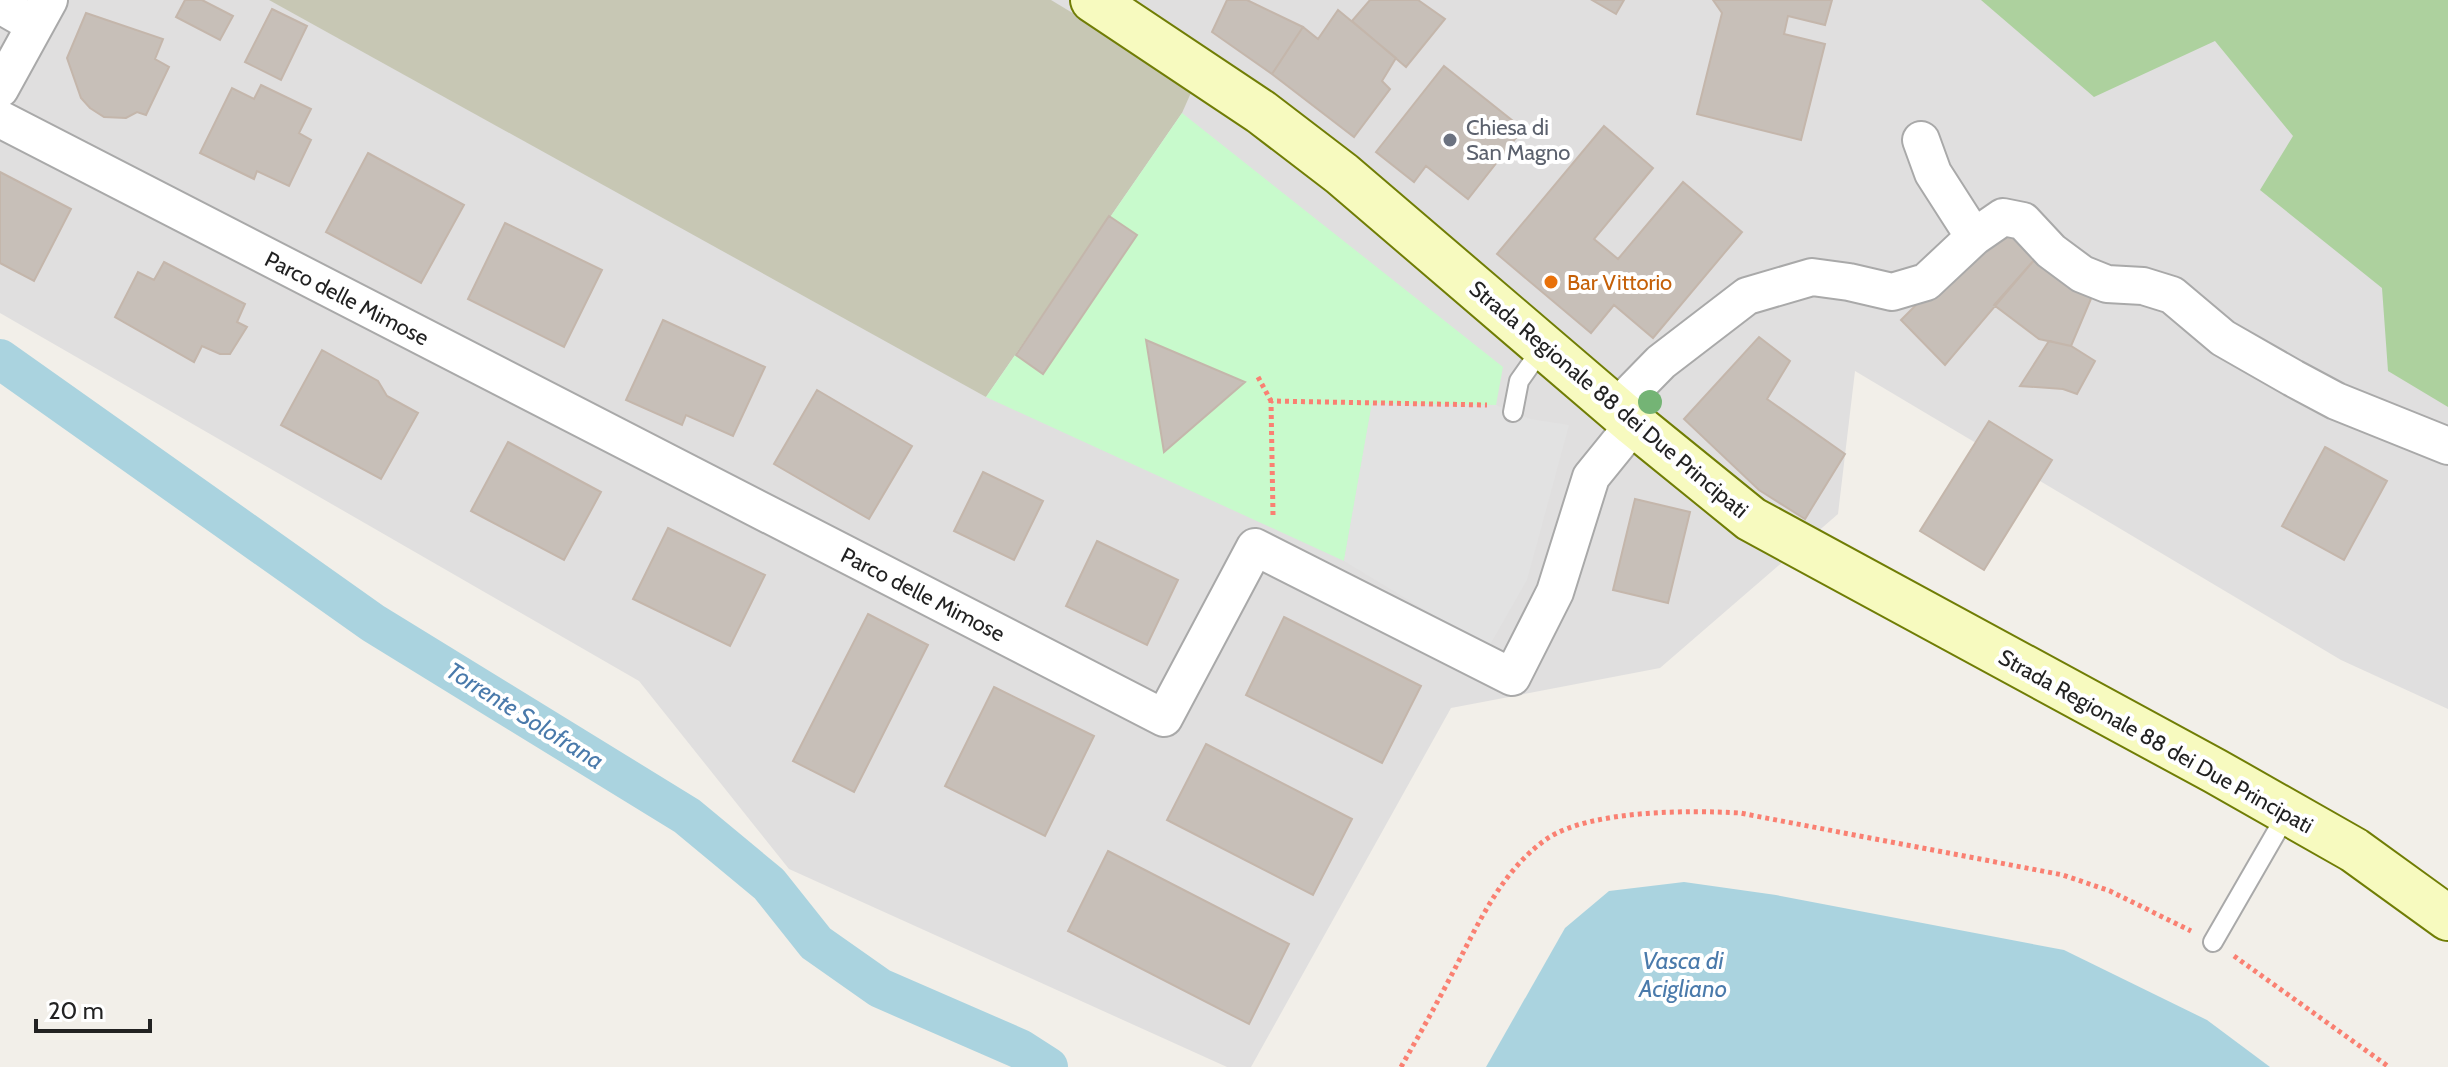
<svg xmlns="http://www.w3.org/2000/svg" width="2448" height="1067" font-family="Cabin,sans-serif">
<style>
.residential{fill:#e0dfdf}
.construction{fill:#c7c7b4}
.forest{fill:#add19e}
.park{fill:#c8facc}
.parking{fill:#e2e2e2}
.water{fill:#aad3df}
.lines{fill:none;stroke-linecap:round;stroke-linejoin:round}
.canal{stroke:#aad3df;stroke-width:40}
.building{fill:#c7bfb8;stroke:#c4b6ab;stroke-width:2}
.service-casing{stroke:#a9a9a9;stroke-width:22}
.minor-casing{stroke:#a9a9a9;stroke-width:40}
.secondary-casing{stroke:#707d05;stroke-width:48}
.path{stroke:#fa8072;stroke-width:5;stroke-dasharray:4 4;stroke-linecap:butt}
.service{stroke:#fff;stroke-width:18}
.minor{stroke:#fff;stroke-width:36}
.secondary{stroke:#f7fabf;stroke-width:44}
.tree{fill:#74b475}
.worship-dot{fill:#6b7280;stroke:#fff;stroke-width:3}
.food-dot{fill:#e8710a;stroke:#fff;stroke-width:3}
.labels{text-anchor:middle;stroke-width:8;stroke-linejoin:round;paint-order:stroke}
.worship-label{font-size:22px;fill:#5b616d;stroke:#fff;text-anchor:start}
.food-label{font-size:22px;fill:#c56008;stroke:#fff;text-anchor:start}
.street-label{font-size:22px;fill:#222;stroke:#fff}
.water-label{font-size:24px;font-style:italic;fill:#4a7aab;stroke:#fff}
</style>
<rect width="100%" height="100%" fill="#f2efe9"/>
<!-- residential -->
<path class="residential" d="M0 0H2088L2225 8 2448 395V709L2341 660 1855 371 1838 514 1660 668 1451 708 1251 1067H1227L789 869 639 681 0 313Z"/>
<!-- construction -->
<path class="construction" d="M269 0H1051L1194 86 1182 113 986 397Z"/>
<!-- forest -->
<path class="forest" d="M1981 0H2448V407L2388 371 2382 288 2260 190 2293 136 2215 41 2094 97Z"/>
<!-- park -->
<path class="park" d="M1182 113 1503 367 1496 405 1372 404 1344 561 986 397Z"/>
<!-- parking -->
<path class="parking" d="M1372 403 1496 405 1530 419 1569 425 1527 580 1488 648 1344 561Z"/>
<!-- water -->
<path class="water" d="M1684 882 1776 895 2064 950 2207 1020 2270 1067H1486L1565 928 1609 891Z"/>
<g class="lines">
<!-- canal -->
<path class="canal" d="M0 359 373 623 687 816 769 884 816 943 880 988 1020 1049 1048 1067"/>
</g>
<!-- building -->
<path class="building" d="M185 0H202L233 16 220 40 176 17Z
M1227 0H1247L1303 27 1272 74 1212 32Z
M1370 0H1418L1445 19 1406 67 1352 21Z
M1592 0H1624L1616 14Z
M1713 0H1832L1825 25 1788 16 1784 34 1825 44 1801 140 1697 114 1722 13Z
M272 9 307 26 281 80 245 62Z
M1338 10 1396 58 1382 81 1390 89 1354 137 1272 74 1303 27 1318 39Z
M86 13 163 39 155 59 169 67 146 115 137 112 126 118 104 117 90 108 81 98 67 58Z
M1444 66 1523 129 1468 199 1426 166 1414 182 1376 152Z
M261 85 311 109 299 133 311 140 289 186 257 171 254 179 200 153 232 88 254 99Z
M1604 126 1653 168 1594 239 1618 259 1683 182 1742 232 1653 338 1614 305 1591 333 1497 254Z
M368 153 464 205 421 283 326 232Z
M0 172 71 209 34 281 0 263Z
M1109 216 1137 235 1043 374 1016 355Z
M2010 222 2041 252 1945 365 1901 320 1985 236Z
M505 223 602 270 564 347 468 299Z
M2041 252 2096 287 2071 346 2039 339 1994 305Z
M164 262 245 304 237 322 247 327 230 354H220L202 346 194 362 115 317 138 272 154 280Z
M663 320 765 367 733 436 686 415 682 425 626 400Z
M1759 337 1790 361 1767 399 1845 454 1805 519 1759 490 1684 419Z
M1146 340 1245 382 1164 452Z
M2049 341 2071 346 2095 361 2077 394 2063 389 2020 386Z
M322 350 378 381 387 396 418 413 381 479 281 425Z
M817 390 912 446 869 519 774 464Z
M1989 421 2052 460 1984 570 1920 531Z
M508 442 601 492 564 560 471 511Z
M2325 447 2387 481 2344 560 2282 526Z
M983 472 1043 501 1014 560 954 531Z
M1635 499 1690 512 1668 603 1613 590Z
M668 528 765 575 730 646 633 599Z
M1097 541 1178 580 1147 645 1066 606Z
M868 614 928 645 854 792 793 761Z
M1284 617 1421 686 1382 763 1246 695Z
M994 687 1094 736 1045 836 945 786Z
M1206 744 1352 819 1313 895 1167 820Z
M1108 851 1289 944 1249 1024 1068 931Z"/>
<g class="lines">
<!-- service casing -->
<g class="service-casing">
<path id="service" d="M1513 412 1519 381 1543 347
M2213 942 2288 812"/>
</g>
<!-- minor casing -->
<g class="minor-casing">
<path id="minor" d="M0 5 35 25
M0 89 49 0
M0 119 1164 718 1255 547 1512 677 1555 592 1591 477 1634 424
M1921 140 1933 173 1974 237
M1616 408 1661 362 1747 296 1812 277 1849 282 1892 292 1926 282 1974 237 2003 217 2023 221 2051 251 2082 274 2107 284 2143 286 2172 295 2223 338 2293 378 2336 401 2448 446"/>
</g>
<!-- secondary casing -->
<g class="secondary-casing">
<path id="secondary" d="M1093 0 1261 112 1342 174 1634 424 1751 519 2215 771 2354 850 2448 918"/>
</g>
<!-- path -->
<path class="path" d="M1258 377 1271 401
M1273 515 1271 401 1487 405
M2234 956 2389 1067
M1401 1067C1418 1037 1435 1007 1451 976 1477 927 1500 871 1548 838 1592 810 1689 810 1740 813L2063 875 2110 891 2191 931"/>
<!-- service -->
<use href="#service" class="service"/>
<!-- minor -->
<use href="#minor" class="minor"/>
<!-- secondary -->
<use href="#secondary" class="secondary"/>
</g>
<!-- trees -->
<circle class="tree" cx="1650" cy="402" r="12"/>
<!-- markers -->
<circle class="worship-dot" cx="1450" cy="140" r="8"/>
<circle class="food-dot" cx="1551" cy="282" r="8"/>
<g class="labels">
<!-- worship labels -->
<g class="worship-label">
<text x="1466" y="135">Chiesa di<tspan x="1466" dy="25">San Magno</tspan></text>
</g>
<!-- food labels -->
<g class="food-label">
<text x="1567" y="290">Bar Vittorio</text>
</g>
<!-- street labels -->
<g class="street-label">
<text transform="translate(347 298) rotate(27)" y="8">Parco delle Mimose</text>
<text transform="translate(1609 399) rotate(40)" y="8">Strada Regionale 88 dei Due Principati</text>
<text transform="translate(923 594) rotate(27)" y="8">Parco delle Mimose</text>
<text transform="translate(2156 741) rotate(29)" y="8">Strada Regionale 88 dei Due Principati</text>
</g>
<!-- water labels -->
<g class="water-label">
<text transform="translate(525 716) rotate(32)" y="8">Torrente Solofrana</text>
<text x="1683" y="969">Vasca di<tspan x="1683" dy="28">Acigliano</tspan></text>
</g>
</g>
<!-- scale -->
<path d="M36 1019v12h114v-12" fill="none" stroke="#222222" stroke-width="4"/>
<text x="48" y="1019" font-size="24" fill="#222222" stroke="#ffffff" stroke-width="6" paint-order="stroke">20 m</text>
</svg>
